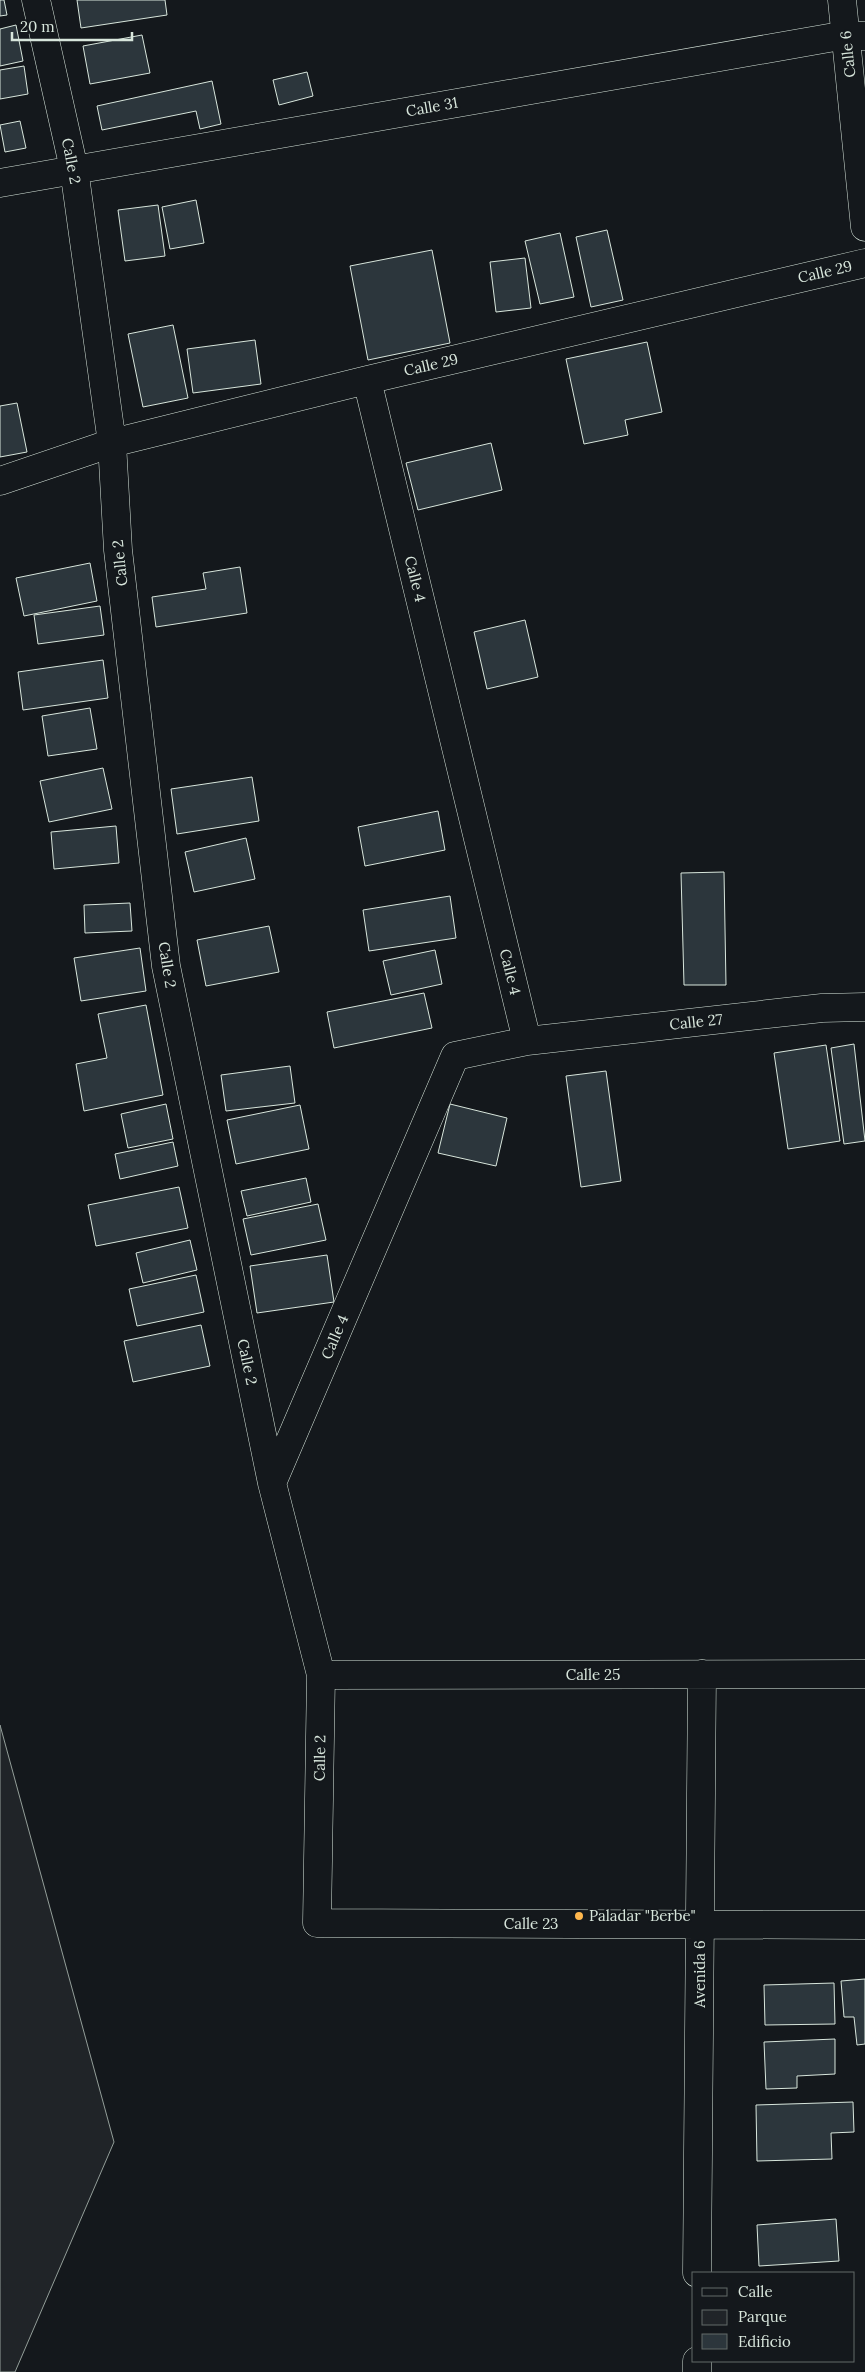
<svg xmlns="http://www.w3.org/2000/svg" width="865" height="2372" font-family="Lora,serif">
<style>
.green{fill:#202428;stroke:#939e99}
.building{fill:#2c363c;stroke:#d8e6dc}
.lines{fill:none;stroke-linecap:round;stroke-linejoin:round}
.minor-casing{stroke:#d8e6dc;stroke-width:29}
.minor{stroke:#14181c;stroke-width:28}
.poi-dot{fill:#ffb74d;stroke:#14181c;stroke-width:2}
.labels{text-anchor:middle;stroke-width:4;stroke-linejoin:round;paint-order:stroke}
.street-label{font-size:15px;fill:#d8e6dc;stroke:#14181c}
.poi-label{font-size:15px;fill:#d8e6dc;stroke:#14181c;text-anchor:start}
</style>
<rect width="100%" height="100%" fill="#14181c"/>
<!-- green -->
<path class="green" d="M0 1725 114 2142 15 2372H0Z"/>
<!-- building -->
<path class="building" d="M0 0H4L7 15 0 16Z
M77 0H165L167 15 81 28Z
M16 25 23 61 0 66V29Z
M142 35 150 73 90 84 83 46Z
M24 66 28 94 0 99V70Z
M307 72 313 96 279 105 273 80Z
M212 81 221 124 200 129 196 111 102 130 97 106Z
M20 121 26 148 5 152 0 125Z
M196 200 204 243 170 249 162 207Z
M158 205 165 256 125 261 118 210Z
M607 230 623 300 591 307 576 237Z
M560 233 574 297 540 304 525 241Z
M432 250 450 343 368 360 350 266Z
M525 258 531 308 496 312 490 262Z
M173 325 188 398 143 407 128 334Z
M255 340 261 384 193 393 187 349Z
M647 342 662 412 625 420 628 435 584 444 566 359Z
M17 403 27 452 0 457V406Z
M491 443 502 490 418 510 406 463Z
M90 563 97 601 24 616 16 578Z
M240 567 247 613 156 627 152 597 206 589 203 573Z
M100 606 104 635 38 644 34 615Z
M525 620 538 677 487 689 474 632Z
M103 660 108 698 23 710 18 672Z
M90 708 97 749 48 756 42 716Z
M103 768 112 809 49 822 40 781Z
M252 777 259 821 177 834 171 789Z
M438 811 445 850 365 866 358 827Z
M116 826 119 863 54 869 51 832Z
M246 838 255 879 194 892 185 852Z
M724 872 726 985H684L681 873Z
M450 896 456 938 369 951 363 910Z
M130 903 132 931 85 933 84 905Z
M269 926 279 972 206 986 197 940Z
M140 948 146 991 81 1001 74 958Z
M435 950 442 984 391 995 383 961Z
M424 993 432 1028 334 1048 327 1012Z
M146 1005 163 1095 84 1111 76 1064 107 1058 98 1014Z
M854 1044 865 1141 844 1144 831 1048Z
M826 1045 840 1141 788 1149 774 1053Z
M290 1066 295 1103 226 1111 221 1075Z
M606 1071 621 1181 581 1187 566 1076Z
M166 1104 173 1139 128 1148 121 1114Z
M450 1104 507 1118 496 1166 438 1153Z
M300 1105 309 1149 236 1164 227 1120Z
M173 1142 178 1166 120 1179 115 1154Z
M306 1178 311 1202 247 1216 241 1191Z
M179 1187 188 1228 96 1246 88 1205Z
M318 1204 326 1240 251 1255 243 1219Z
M190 1240 197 1270 143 1283 136 1253Z
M327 1255 334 1302 257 1313 250 1266Z
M196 1275 204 1312 137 1326 129 1289Z
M201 1325 210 1366 133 1382 124 1341Z
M865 1979V2044L857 2045 854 2017H844L841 1981Z
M834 1983 835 2024 765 2025 764 1985Z
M835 2039V2074L797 2076V2088L766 2089 764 2042Z
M853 2102 854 2132 831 2133 832 2159 757 2161 756 2105Z
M836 2219 839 2261 759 2266 757 2225Z"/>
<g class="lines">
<!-- minor casing -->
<g class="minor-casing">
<path id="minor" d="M36 0 74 169 112 443 118 550 166 966 272 1483 321 1675 317 1923 865 1925
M842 0 865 227
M0 183 846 35 865 36
M367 380 527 1041
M0 481 112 443 367 380 865 263
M272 1483 455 1056 527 1041 822 1008 865 1007
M321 1675 865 1674
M697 2273 702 1674
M697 2372V2361"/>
</g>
<!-- minor -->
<use href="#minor" class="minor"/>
</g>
<!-- markers -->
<circle class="poi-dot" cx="579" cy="1916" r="5"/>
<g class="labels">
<!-- street labels -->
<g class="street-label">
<text transform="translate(848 54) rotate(-96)" y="5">Calle 6</text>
<text transform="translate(432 107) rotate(-10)" y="5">Calle 31</text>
<text transform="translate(71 161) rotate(79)" y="5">Calle 2</text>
<text transform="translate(825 272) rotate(-13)" y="5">Calle 29</text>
<text transform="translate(431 365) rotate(-13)" y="5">Calle 29</text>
<text transform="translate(120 563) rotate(-96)" y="5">Calle 2</text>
<text transform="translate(415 579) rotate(76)" y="5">Calle 4</text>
<text transform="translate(167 965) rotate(81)" y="5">Calle 2</text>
<text transform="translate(510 972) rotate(76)" y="5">Calle 4</text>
<text transform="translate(696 1022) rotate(-6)" y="5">Calle 27</text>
<text transform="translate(335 1337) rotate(-67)" y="5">Calle 4</text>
<text transform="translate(247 1362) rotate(78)" y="5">Calle 2</text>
<text x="593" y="1680">Calle 25</text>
<text transform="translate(320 1758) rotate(-89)" y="5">Calle 2</text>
<text x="531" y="1929">Calle 23</text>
<text transform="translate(700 1974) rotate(-90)" y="5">Avenida 6</text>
</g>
<!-- poi labels -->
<g class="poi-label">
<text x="589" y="1921">Paladar "Berbe"</text>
</g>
</g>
<!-- legend -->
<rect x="692" y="2272" width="162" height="90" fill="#14181c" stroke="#626a69"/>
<rect x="702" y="2288" width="25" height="8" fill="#14181c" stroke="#626a69"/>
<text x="738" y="2297" font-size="15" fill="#d8e6dc">Calle</text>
<rect x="702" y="2310" width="25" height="15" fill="#202428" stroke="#626a69"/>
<text x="738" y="2322" font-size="15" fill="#d8e6dc">Parque</text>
<rect x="702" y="2334" width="25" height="15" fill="#2c363c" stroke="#626a69"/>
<text x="738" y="2347" font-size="15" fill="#d8e6dc">Edificio</text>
<!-- scale -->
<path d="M12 32v8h120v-8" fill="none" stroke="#d8e6dc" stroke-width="2.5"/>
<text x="20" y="32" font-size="15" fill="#d8e6dc" stroke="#14181c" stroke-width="4" paint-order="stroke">20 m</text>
</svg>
